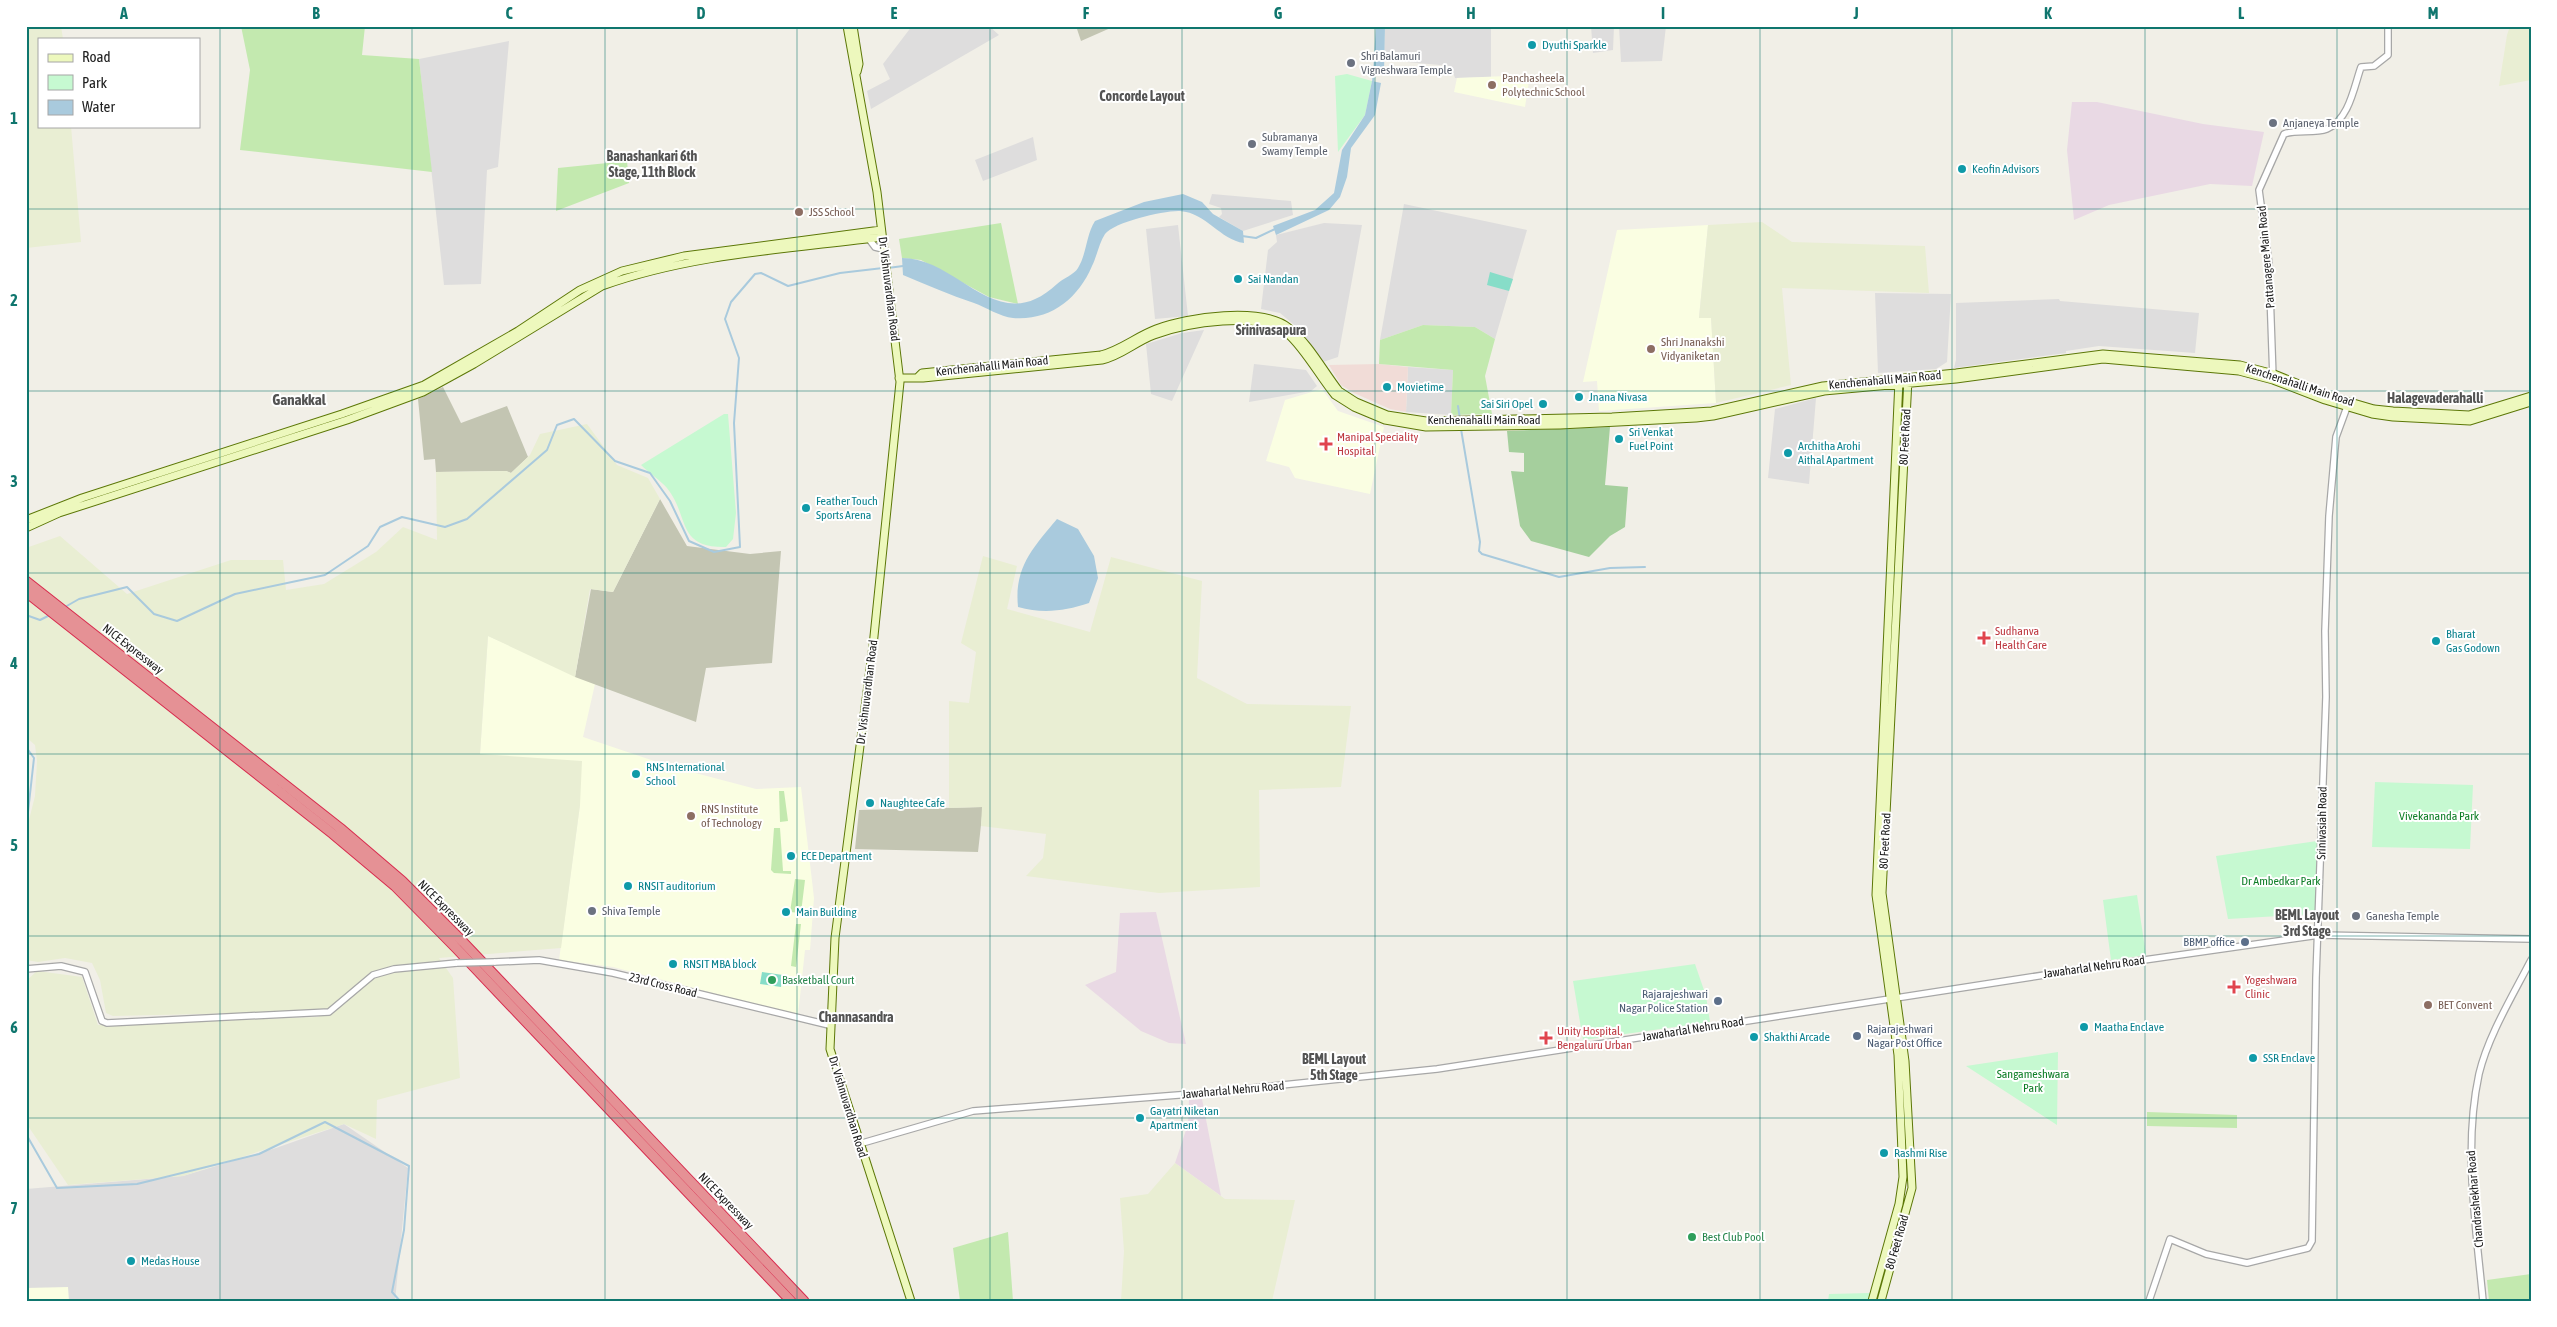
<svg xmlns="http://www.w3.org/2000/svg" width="2557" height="1327" font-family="'Asap Condensed',sans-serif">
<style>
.residential{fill:#dedddd}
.commercial{fill:#f1dcd7}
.industrial{fill:#e9d9e4}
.education{fill:#fafee2}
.construction{fill:#c3c5b2}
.farmland{fill:#e9eed3}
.grass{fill:#c3e9af}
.forest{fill:#a5cf9d}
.park{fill:#c6f9d1}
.pitch{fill:#87ddc8}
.water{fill:#a9cadd}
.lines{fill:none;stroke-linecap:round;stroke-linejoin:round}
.stream{stroke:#a9cadd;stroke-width:2}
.tertiary-casing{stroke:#a7a7a7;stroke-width:8}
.secondary-casing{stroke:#5c7707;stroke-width:9}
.motorway-casing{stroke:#d82b4e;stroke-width:11}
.tertiary{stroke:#fff;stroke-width:5.5}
.secondary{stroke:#edf8bd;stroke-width:7}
.motorway{stroke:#e59195;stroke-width:9}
.tertiary-bridge-casing{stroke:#a7a7a7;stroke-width:8;stroke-linecap:butt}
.tertiary-bridge{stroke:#fff;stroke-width:5.5}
.grid{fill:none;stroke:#0f766e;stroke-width:1;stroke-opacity:0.55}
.culture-dot{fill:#0f9aa8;stroke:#fff;stroke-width:2}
.worship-dot{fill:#6b7280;stroke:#fff;stroke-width:2}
.education-dot{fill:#8d6e63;stroke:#fff;stroke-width:2}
.health-dot{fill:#e0444e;stroke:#fff;stroke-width:2}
.service-dot{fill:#5c6f8a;stroke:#fff;stroke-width:2}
.leisure-dot{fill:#2e9e5b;stroke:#fff;stroke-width:2}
.labels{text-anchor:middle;stroke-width:4;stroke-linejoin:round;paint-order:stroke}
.culture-label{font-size:12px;fill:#0d838f;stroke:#fff;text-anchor:start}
.worship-label{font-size:12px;fill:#5b616d;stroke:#fff;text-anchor:start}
.education-label{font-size:12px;fill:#785e54;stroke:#fff;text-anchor:start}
.street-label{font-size:12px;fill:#202020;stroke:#fff}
.health-label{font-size:12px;fill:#be3a42;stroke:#fff;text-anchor:start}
.park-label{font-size:12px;fill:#0e7e27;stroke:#fff}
.service-label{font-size:12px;fill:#4e5e75;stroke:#fff;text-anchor:end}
.leisure-label{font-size:12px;fill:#27864d;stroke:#fff;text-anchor:start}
.neighbourhood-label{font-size:14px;font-weight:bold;fill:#535353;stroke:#fff}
.quarter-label{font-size:15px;font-weight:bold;fill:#535353;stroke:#fff}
.neatline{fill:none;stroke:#0f766e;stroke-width:2}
.grid-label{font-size:16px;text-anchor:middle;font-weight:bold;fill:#0f766e}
</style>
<rect width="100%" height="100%" fill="#f1efe7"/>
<!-- residential -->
<path class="residential" d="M912 26H989L999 35 871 109 867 91 890 79 883 64Z
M1385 26H1491V77L1455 78 1451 66 1384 60Z
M1591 26H1614L1613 50 1593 53Z
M1619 26H1666L1662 61 1621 62Z
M509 41 498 167 487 170 481 284 444 285 419 59Z
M1033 137 1037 160 983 181 975 160Z
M1212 194 1291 201 1293 215 1243 231 1219 217 1222 214 1221 208 1209 204Z
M1404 204 1527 230 1495 339 1475 327 1423 325 1380 340Z
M1324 223 1362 225 1338 357 1323 362 1299 329 1280 313 1261 309 1268 250 1277 242 1276 235Z
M1178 225 1188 316 1155 319 1146 229Z
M1875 293 1951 294 1947 362 1936 369 1878 373Z
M2059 299 2060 301 2199 313 2195 353 2099 346 2066 351V353L1954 368 1956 360V303Z
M1204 330 1172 401 1151 394 1146 344 1182 333Z
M1254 364 1306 370 1317 386 1311 391 1249 402Z
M1408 367 1453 370 1451 415 1406 412Z
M1816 398 1809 484 1768 478 1775 409Z
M344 1124 408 1168 395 1301H26V1189L183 1176 276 1148Z"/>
<!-- commercial -->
<path class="commercial" d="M1379 364 1408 367 1406 412 1390 409 1354 393 1341 385 1329 365Z"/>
<!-- industrial -->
<path class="industrial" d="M2072 102H2097L2203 124 2264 132 2252 186 2210 184 2109 205 2074 220 2067 150Z
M1156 912 1186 1044 1169 1043 1141 1031 1085 985 1116 972 1120 913Z
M1202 1099 1221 1196 1175 1163 1188 1124 1189 1100Z"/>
<!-- education -->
<path class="education" d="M1530 75 1525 107 1454 92 1457 78Z
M1708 225 1699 317H1711L1716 403 1599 411 1597 381 1583 382 1617 230Z
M1322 389 1338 411 1384 427 1370 494 1295 478 1289 467 1266 461 1285 400Z
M488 636 595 684 583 737 669 766 756 789 801 787 814 898 810 950H805L798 1015 613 967 559 960 580 805 480 754Z
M68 1287 69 1301H26V1288Z"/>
<!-- construction -->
<path class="construction" d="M1076 26H1115L1081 41Z
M443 387 461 423 507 406 528 457 511 473 506 471 436 472 435 459 424 460 418 399Z
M660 499 687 546 750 554 781 551 772 663 706 668 696 722 575 677 591 589 613 592Z
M983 807 978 852 855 849 859 810Z"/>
<!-- farmland -->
<path class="farmland" d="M26 26H61L63 39H39V126H71L81 242 26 248Z
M2510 26H2531V80L2499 86 2507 35Z
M1762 222 1792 242 1925 246 1929 293 1782 288 1791 385 1716 403 1711 318H1699L1708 225Z
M587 424 617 465 648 478 660 499 613 592 590 589 575 677 488 636 480 754 582 761 580 805 561 948 439 958 453 978 460 1078 377 1100 376 1139 344 1124 183 1176 68 1185 26 1123V981L37 971 82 977 98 1025 318 1017 327 1011 113 1016 106 1013 100 980 92 963 65 958 38 962 26 960V832L35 796 37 761 35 745 26 737V548L60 536 127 594 231 560H283L286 590 324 584 376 552 403 527 437 540 436 472 506 471 511 473 530 455 540 434Z
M983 556 1017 566 1007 609 1090 632 1111 557 1202 581 1197 678 1247 704 1351 706 1341 787 1259 790 1260 887 1159 893 1026 876 1043 858 1046 834 981 826 982 807 949 808V701L969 703 976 652 961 643Z
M1175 1163 1225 1199 1295 1200 1272 1301H1121L1124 1251 1120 1198 1148 1194Z"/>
<!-- grass -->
<path class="grass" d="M241 26H365L362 55 419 59 432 172 240 150 250 70Z
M627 161 629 183 556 211 558 168Z
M1001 223 1018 304 989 297 921 260 902 258 899 239Z
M1423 325 1475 327 1495 339 1485 376 1492 414 1451 415 1453 370 1379 364 1380 340Z
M779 791H784L788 821 780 822Z
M774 828H780L783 871H791V874L774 873 771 870Z
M795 879 805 880 801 913 790 912Z
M796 924H801L796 967 791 966Z
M2147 1112 2237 1115V1128L2147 1126Z
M1008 1232 1013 1301H960L953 1248Z
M2531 1274V1301H2489L2487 1280Z"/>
<!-- forest -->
<path class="forest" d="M1610 427 1605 485 1628 487 1625 527 1610 536 1589 557 1531 541 1520 526 1511 471 1524 472V453L1509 452 1507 431Z"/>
<!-- park -->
<path class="park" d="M1347 74 1372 81 1365 115 1338 152 1335 76Z
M724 414H728L736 513 733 539 726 547C676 548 690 517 667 488 660 480 649 473 641 465Z
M2375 782 2473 785 2470 849 2372 847Z
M2317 841 2316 914 2228 919 2216 856Z
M2137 895 2146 955 2111 960 2103 900Z
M1695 964 1706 996 1710 1022 1583 1040 1573 981Z
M2058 1052 2057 1125 1966 1066Z
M1870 1293 1868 1301H1828L1829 1294Z"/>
<!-- pitch -->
<path class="pitch" d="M1490 272 1513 279 1509 291 1487 285Z
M762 972 783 975 781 987 760 984Z"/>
<!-- water -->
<path class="water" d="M1376 26H1385L1384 73H1373Z
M1372 81 1381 83 1375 115 1351 148 1347 177 1340 197 1329 210 1276 235 1273 226 1315 210 1334 193 1342 150 1365 115Z
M1183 194 1202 202 1213 214 1243 231 1244 243C1220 240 1207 213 1180 211 1165 210 1114 222 1105 234 1099 243 1097 256 1092 266 1078 299 1050 321 1013 318 1000 317 986 307 974 303 950 295 927 285 903 275L902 258C960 258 997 340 1057 284 1063 278 1074 275 1078 268 1087 253 1086 235 1095 221L1144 202Z
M1057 519 1078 529 1094 556 1098 578 1089 603C1065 611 1043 614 1018 607 1014 567 1033 548 1057 519Z"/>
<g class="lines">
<!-- stream -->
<path class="stream" d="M1373 83 1374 70
M1242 236 1256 238 1275 229
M888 268 903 266
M1458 406 1460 419
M1461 429 1480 542 1479 551 1482 554 1559 577 1610 568 1645 567
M65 607 79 599 127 587 154 614 177 621 235 594 325 575 368 546 380 527 402 517 445 527 467 519 547 450 557 425 574 419 615 461 650 473 670 501 689 541 714 552 740 547 734 423 739 358 725 319 731 302 755 274 761 273 788 286 840 273 883 268
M26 615 40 620 50 615
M26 747 34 758 26 830
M26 1134 57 1188 137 1184 259 1154 325 1122 409 1166 404 1230 392 1292 400 1301"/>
<!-- tertiary casing -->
<g class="tertiary-casing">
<path id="tertiary" d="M869 239 875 247 883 249
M2273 378 2269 264 2259 190 2284 134C2298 129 2314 134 2327 129 2349 120 2354 87 2361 67L2374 66 2388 55V26
M494 962 539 960 613 973 829 1025
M26 969 61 966 85 972 102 1021 107 1023 329 1012 373 975 394 969 457 963
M859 1144 973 1111 1204 1093 1437 1069 2109 965 2319 935 2531 939
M2149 1301 2170 1239 2206 1254 2247 1263 2308 1248 2312 1241 2316 978 2326 697 2325 631 2329 516 2336 437 2347 407
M2483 1301C2476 1226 2463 1148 2479 1074 2488 1036 2513 995 2531 960"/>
</g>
<!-- secondary casing -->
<g class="secondary-casing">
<path id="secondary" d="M847 26 877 192 900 382 873 646 835 938 830 1049 911 1301
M853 26 859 64 857 72
M918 377 922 373 1101 355C1121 350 1137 336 1156 329 1187 317 1262 306 1289 328 1308 342 1324 372 1339 391L1356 402 1387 415 1426 421 1612 417 1712 411 1823 386 1956 373 2103 354 2240 365 2274 374 2326 395 2374 409 2393 411 2469 415 2531 396
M899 378H923L1102 360C1121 356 1135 342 1154 335 1186 323 1260 310 1288 334 1305 349 1320 377 1335 395L1354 407 1385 420 1426 427 1560 425 1696 418 1713 416 1824 391 1956 379 2103 359 2239 371 2273 380 2325 400 2372 414 2393 417 2470 421 2531 402
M26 520 82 498 342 414 424 385 518 331 580 290 622 271 684 256 881 230
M26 528 59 513 347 420 423 392 474 364 602 286C691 254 789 249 882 237
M1872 1301 1899 1204 1903 1177 1898 1055 1876 895 1899 380
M1881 1301 1912 1188 1905 1061 1882 893 1908 379"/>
</g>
<!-- motorway casing -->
<g class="motorway-casing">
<path id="motorway" d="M26 581 340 828 402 881 463 942 804 1301
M26 592 333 834 395 886 456 948 791 1301"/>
</g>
<!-- tertiary -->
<use href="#tertiary" class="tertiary"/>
<!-- secondary -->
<use href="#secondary" class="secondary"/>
<!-- motorway -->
<use href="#motorway" class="motorway"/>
<!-- tertiary-bridge casing -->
<g class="tertiary-bridge-casing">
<path id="tertiary-bridge" d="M457 963 494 962"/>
</g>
<!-- tertiary-bridge -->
<use href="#tertiary-bridge" class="tertiary-bridge"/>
</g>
<!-- grid -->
<path class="grid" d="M220 26V1301M412 26V1301M605 26V1301M797 26V1301M990 26V1301M1182 26V1301M1375 26V1301M1567 26V1301M1760 26V1301M1952 26V1301M2145 26V1301M2337 26V1301M26 209H2531M26 391H2531M26 573H2531M26 754H2531M26 936H2531M26 1118H2531"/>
<!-- markers -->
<g class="culture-dot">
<circle cx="1532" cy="45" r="5"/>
<circle cx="1962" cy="169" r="5"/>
<circle cx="1238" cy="279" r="5"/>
<circle cx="1387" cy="387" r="5"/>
<circle cx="1579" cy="397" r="5"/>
<circle cx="1543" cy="404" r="5"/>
<circle cx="1619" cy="439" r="5"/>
<circle cx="1788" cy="453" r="5"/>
<circle cx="806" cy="508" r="5"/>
<circle cx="2436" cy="641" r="5"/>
<circle cx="636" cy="774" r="5"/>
<circle cx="870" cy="803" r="5"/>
<circle cx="791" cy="856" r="5"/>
<circle cx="628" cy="886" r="5"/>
<circle cx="786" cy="912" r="5"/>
<circle cx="673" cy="964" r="5"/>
<circle cx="2084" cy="1027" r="5"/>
<circle cx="1754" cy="1037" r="5"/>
<circle cx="2253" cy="1058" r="5"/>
<circle cx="1140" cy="1118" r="5"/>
<circle cx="1884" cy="1153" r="5"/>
<circle cx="131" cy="1261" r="5"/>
</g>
<g class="worship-dot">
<circle cx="1351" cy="63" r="5"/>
<circle cx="2273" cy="123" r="5"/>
<circle cx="1252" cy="144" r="5"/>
<circle cx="592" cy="911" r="5"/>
<circle cx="2356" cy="916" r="5"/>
</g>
<g class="education-dot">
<circle cx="1492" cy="85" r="5"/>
<circle cx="799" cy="212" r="5"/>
<circle cx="1651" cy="349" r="5"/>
<circle cx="691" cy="816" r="5"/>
<circle cx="2428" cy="1005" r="5"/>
</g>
<g class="health-dot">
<path d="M1323.5 436.5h5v5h5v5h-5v5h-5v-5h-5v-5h5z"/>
<path d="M1981.5 630.5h5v5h5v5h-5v5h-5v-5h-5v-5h5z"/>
<path d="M2231.5 979.5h5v5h5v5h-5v5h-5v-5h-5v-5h5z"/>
<path d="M1543.5 1030.5h5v5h5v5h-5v5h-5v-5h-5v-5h5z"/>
</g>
<g class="service-dot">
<circle cx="2245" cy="942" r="5"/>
<circle cx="1718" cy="1001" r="5"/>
<circle cx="1857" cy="1036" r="5"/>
</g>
<g class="leisure-dot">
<circle cx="772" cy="980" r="5"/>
<circle cx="1692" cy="1237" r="5"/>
</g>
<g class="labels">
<!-- culture labels -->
<g class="culture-label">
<text x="1542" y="49">Dyuthi Sparkle</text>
<text x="1972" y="173">Keofin Advisors</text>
<text x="1248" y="283">Sai Nandan</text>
<text x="1397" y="391">Movietime</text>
<text x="1589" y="401">Jnana Nivasa</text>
<text x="1533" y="408" text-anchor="end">Sai Siri Opel</text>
<text x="1629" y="436">Sri Venkat<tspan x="1629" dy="14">Fuel Point</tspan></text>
<text x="1798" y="450">Architha Arohi<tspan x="1798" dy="14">Aithal Apartment</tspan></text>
<text x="816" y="505">Feather Touch<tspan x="816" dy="14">Sports Arena</tspan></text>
<text x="2446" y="638">Bharat<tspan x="2446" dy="14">Gas Godown</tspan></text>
<text x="646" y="771">RNS International<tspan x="646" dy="14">School</tspan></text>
<text x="880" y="807">Naughtee Cafe</text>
<text x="801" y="860">ECE Department</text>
<text x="638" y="890">RNSIT auditorium</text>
<text x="796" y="916">Main Building</text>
<text x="683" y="968">RNSIT MBA block</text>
<text x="2094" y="1031">Maatha Enclave</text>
<text x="1764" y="1041">Shakthi Arcade</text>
<text x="2263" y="1062">SSR Enclave</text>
<text x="1150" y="1115">Gayatri Niketan<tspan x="1150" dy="14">Apartment</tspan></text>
<text x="1894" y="1157">Rashmi Rise</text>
<text x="141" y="1265">Medas House</text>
</g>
<!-- worship labels -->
<g class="worship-label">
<text x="1361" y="60">Shri Balamuri<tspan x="1361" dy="14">Vigneshwara Temple</tspan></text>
<text x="2283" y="127">Anjaneya Temple</text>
<text x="1262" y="141">Subramanya<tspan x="1262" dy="14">Swamy Temple</tspan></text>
<text x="602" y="915">Shiva Temple</text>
<text x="2366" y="920">Ganesha Temple</text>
</g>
<!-- education labels -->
<g class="education-label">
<text x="1502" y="82">Panchasheela<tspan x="1502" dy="14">Polytechnic School</tspan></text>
<text x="809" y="216">JSS School</text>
<text x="1661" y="346">Shri Jnanakshi<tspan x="1661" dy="14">Vidyaniketan</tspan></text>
<text x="701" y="813">RNS Institute<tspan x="701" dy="14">of Technology</tspan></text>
<text x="2438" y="1009">BET Convent</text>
</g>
<!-- street labels -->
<g class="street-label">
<text transform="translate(2266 257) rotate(-95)" y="4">Pattanagere Main Road</text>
<text transform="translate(889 289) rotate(83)" y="4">Dr. Vishnuvardhan Road</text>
<text transform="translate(992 366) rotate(-6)" y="4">Kenchenahalli Main Road</text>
<text transform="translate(1885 380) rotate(-5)" y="4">Kenchenahalli Main Road</text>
<text transform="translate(2300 385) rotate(18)" y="4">Kenchenahalli Main Road</text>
<text x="1484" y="424">Kenchenahalli Main Road</text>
<text transform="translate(1905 437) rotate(-87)" y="4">80 Feet Road</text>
<text transform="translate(133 649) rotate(38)" y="4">NICE Expressway</text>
<text transform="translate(867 692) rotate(-83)" y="4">Dr. Vishnuvardhan Road</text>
<text transform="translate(2322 823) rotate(-89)" y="4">Srinivasiah Road</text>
<text transform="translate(1885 841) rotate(-87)" y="4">80 Feet Road</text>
<text transform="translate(446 908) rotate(45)" y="4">NICE Expressway</text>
<text transform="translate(2094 967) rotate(-8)" y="4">Jawaharlal Nehru Road</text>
<text transform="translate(663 985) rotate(14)" y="4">23rd Cross Road</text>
<text transform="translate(1693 1029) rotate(-9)" y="4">Jawaharlal Nehru Road</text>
<text transform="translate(1233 1090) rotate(-5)" y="4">Jawaharlal Nehru Road</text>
<text transform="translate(848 1107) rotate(73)" y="4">Dr. Vishnuvardhan Road</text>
<text transform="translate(2475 1199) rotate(-95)" y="4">Chandrashekhar Road</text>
<text transform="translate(726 1201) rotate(46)" y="4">NICE Expressway</text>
<text transform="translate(1897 1242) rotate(-74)" y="4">80 Feet Road</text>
</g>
<!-- health labels -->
<g class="health-label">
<text x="1337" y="441">Manipal Speciality<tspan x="1337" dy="14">Hospital</tspan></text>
<text x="1995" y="635">Sudhanva<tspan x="1995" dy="14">Health Care</tspan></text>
<text x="2245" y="984">Yogeshwara<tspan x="2245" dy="14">Clinic</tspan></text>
<text x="1557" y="1035">Unity Hospital,<tspan x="1557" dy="14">Bengaluru Urban</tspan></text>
</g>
<!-- park labels -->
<g class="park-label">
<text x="2439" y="820">Vivekananda Park</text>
<text x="2281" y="885">Dr Ambedkar Park</text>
<text x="2033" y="1078">Sangameshwara<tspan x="2033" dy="14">Park</tspan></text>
</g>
<!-- service labels -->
<g class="service-label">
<text x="2235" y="946">BBMP office</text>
<text x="1708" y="998">Rajarajeshwari<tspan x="1708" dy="14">Nagar Police Station</tspan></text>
<text x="1867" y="1033" text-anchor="start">Rajarajeshwari<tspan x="1867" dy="14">Nagar Post Office</tspan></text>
</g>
<!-- leisure labels -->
<g class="leisure-label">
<text x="782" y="984">Basketball Court</text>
<text x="1702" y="1241">Best Club Pool</text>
</g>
<!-- neighbourhood labels -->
<g class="neighbourhood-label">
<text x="1142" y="101">Concorde Layout</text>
<text x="652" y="161">Banashankari 6th<tspan x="652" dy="16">Stage, 11th Block</tspan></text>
<text x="1271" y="335">Srinivasapura</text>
<text x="2435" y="403">Halagevaderahalli</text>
<text x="2307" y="920">BEML Layout<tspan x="2307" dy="16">3rd Stage</tspan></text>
<text x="856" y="1022">Channasandra</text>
<text x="1334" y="1064">BEML Layout<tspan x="1334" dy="16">5th Stage</tspan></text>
</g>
<!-- quarter labels -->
<g class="quarter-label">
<text x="299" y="405">Ganakkal</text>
</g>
</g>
<!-- border -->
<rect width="2557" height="1327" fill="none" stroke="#ffffff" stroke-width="55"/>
<!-- legend -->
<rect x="38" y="38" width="162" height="90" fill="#ffffff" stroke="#a6a6a6"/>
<rect x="48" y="54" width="25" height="8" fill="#edf8bd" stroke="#a6a6a6"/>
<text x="82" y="62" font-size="15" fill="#202020">Road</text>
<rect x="48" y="75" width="25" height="15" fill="#c6f9d1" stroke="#a6a6a6"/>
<text x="82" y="88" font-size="15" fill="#202020">Park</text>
<rect x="48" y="100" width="25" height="15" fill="#a9cadd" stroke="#a6a6a6"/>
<text x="82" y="112" font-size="15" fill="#202020">Water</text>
<rect x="28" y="28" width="2502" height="1272" class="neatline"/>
<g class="grid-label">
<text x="124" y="19">A</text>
<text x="316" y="19">B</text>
<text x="509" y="19">C</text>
<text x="701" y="19">D</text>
<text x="894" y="19">E</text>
<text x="1086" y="19">F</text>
<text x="1278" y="19">G</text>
<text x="1471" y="19">H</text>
<text x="1663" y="19">I</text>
<text x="1856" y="19">J</text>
<text x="2048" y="19">K</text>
<text x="2241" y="19">L</text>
<text x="2433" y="19">M</text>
<text x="14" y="124">1</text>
<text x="14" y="306">2</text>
<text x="14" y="487">3</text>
<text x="14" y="669">4</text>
<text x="14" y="851">5</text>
<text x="14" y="1033">6</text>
<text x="14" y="1214">7</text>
</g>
</svg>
